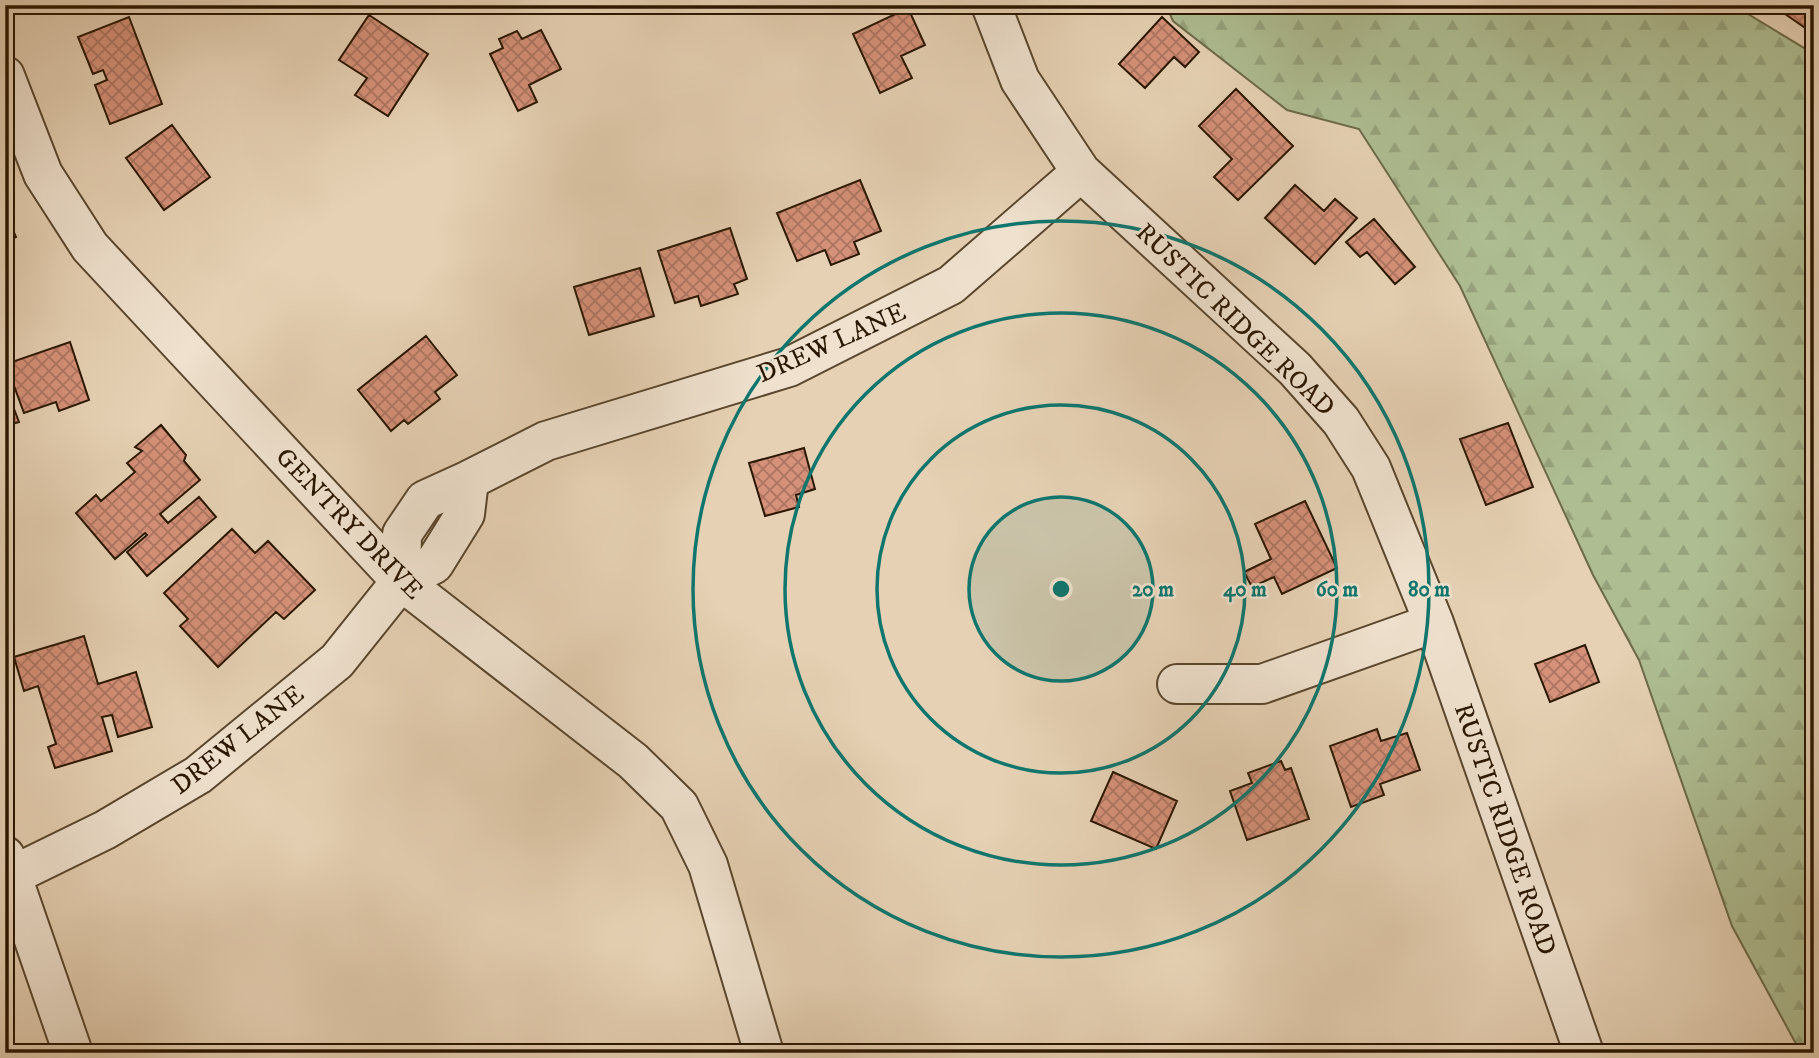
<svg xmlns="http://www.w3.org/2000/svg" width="1819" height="1058" font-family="'IM FELL DW Pica',serif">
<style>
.forest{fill:url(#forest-firs);stroke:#6c6a49;stroke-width:2}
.building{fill:url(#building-cross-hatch);stroke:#2a1700;stroke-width:2}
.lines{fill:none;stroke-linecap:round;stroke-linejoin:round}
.minor-casing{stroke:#59462d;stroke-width:42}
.minor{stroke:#efe1ce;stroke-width:38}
.ring{fill:none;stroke:#0f766e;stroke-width:3.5}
.labels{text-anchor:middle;stroke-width:5;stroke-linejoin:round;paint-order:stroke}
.street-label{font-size:26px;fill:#2a1700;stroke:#efe1ce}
.centre{fill:#0f766e;stroke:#efe1ce;stroke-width:3.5}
.ring-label{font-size:21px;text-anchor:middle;font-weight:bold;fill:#0f766e;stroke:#efe1ce;stroke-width:5;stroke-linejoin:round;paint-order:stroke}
</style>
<defs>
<pattern id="forest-firs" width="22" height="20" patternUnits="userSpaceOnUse" patternTransform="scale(1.75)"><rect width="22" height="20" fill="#aebd92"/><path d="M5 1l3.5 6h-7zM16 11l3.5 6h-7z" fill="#96a27c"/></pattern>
<pattern id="building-cross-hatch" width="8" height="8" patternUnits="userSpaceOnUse" patternTransform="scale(1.75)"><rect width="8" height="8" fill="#d59179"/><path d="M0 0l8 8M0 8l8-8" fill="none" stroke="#ad7561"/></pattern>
</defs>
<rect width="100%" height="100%" fill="#e6d1b4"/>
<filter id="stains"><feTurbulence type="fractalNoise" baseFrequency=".00286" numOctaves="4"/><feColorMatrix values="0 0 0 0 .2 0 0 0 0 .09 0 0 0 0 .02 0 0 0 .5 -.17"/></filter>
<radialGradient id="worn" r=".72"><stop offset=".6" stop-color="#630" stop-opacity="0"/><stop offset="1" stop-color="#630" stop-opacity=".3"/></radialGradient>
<!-- forest -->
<path class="forest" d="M1166 5H1733L1814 54V1053H1801L1732 926 1639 660 1593 575 1460 286 1359 129 1287 110 1173 21Z"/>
<!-- building -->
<path class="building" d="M60 5H78L62 11Z
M1772 5H1814V34Z
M908 8 925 45 901 56 912 78 880 93 853 34Z
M369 15 428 54 388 116 355 95 367 78 339 60Z
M129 17 162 104 110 124 95 85 107 80 103 70 93 74 78 37Z
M1162 17 1199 52 1185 67 1174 57 1145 88 1119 64Z
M541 30 561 69 529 85 537 102 518 111 490 54 503 48 499 39 517 31 522 39Z
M1236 89 1293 146 1238 200 1214 177 1232 159 1199 126Z
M172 125 210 177 164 210 126 158Z
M860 180 881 231 854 242 859 254 831 265 825 250 797 261 777 213Z
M1295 185 1324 211 1335 199 1357 218 1315 264 1265 218Z
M5 212 16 237 5 242Z
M1374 219 1415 267 1395 284 1367 252 1360 257 1346 242Z
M730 228 747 279 734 284 738 294 701 306 698 296 675 303 658 251Z
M640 268 654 316 589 335 574 287Z
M426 336 457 375 435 392 440 399 408 424 404 420 391 431 358 390Z
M70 342 89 400 59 411 56 402 24 413 6 364Z
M5 385 19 422 5 426Z
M1508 423 1533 487 1486 505 1460 439Z
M161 425 186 455 184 461 200 480 160 514 168 523 199 497 216 517 147 576 127 552 147 535 145 533 115 559 76 513 96 495 101 501 135 472 127 463 142 451 135 447Z
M804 448 815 489 796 495 799 507 765 516 749 463Z
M1305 501 1337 568 1282 594 1274 577 1252 587 1244 572 1271 559 1255 524Z
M232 529 255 553 268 541 315 590 284 619 276 612 218 667 180 626 188 619 164 593Z
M84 636 98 684 136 672 152 727 118 737 112 715 102 717 112 751 55 768 48 747 56 744 38 686 24 691 14 657Z
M1585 645 1599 682 1550 702 1535 664Z
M1377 729 1381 741 1407 733 1420 770 1380 784 1384 795 1351 807 1330 746Z
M1281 761 1285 770 1291 768 1309 819 1247 840 1230 791 1252 783 1248 773Z
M1113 772 1177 801 1156 849 1091 821Z"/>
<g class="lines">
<!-- minor casing -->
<g class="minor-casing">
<path id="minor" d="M991 5 1020 80 1081 172 1295 369 1341 421 1371 468 1434 623 1584 1053
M5 76 43 174 90 247 401 581 633 761 679 806 708 865 764 1053
M469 480 546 441 789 367 951 285 1081 172
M1177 684H1262L1434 623
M5 856 73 1053
M5 879 105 830 198 775 337 661 401 581 434 564 465 514 469 480 425 500 402 534 401 581"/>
</g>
<!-- minor -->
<use href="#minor" class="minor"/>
</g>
<!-- distance rings -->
<circle cx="1061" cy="589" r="92" fill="#0f766e" fill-opacity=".12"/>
<g class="ring">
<circle cx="1061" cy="589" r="92"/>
<circle cx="1061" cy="589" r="184"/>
<circle cx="1061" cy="589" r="276"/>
<circle cx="1061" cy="589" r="368"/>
</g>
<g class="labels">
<!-- street labels -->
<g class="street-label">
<text transform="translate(1236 319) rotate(44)" y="9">RUSTIC RIDGE ROAD</text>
<text transform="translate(831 342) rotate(-24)" y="9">DREW LANE</text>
<text transform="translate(350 523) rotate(46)" y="9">GENTRY DRIVE</text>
<text transform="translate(237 739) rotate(-38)" y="9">DREW LANE</text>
<text transform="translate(1506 829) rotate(71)" y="9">RUSTIC RIDGE ROAD</text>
</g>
</g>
<circle cx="1061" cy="589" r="10" class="centre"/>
<g class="ring-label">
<text x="1153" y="596">20 m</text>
<text x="1245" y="596">40 m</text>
<text x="1337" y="596">60 m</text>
<text x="1429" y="596">80 m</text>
</g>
<!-- margin -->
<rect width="1819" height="1058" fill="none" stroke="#e6d1b4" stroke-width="28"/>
<rect x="7" y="7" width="1805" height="1044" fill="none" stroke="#2a1700" stroke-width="3.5"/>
<rect x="14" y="14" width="1791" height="1030" fill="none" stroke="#2a1700" stroke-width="2"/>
<rect width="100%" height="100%" filter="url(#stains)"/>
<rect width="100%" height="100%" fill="url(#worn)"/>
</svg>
